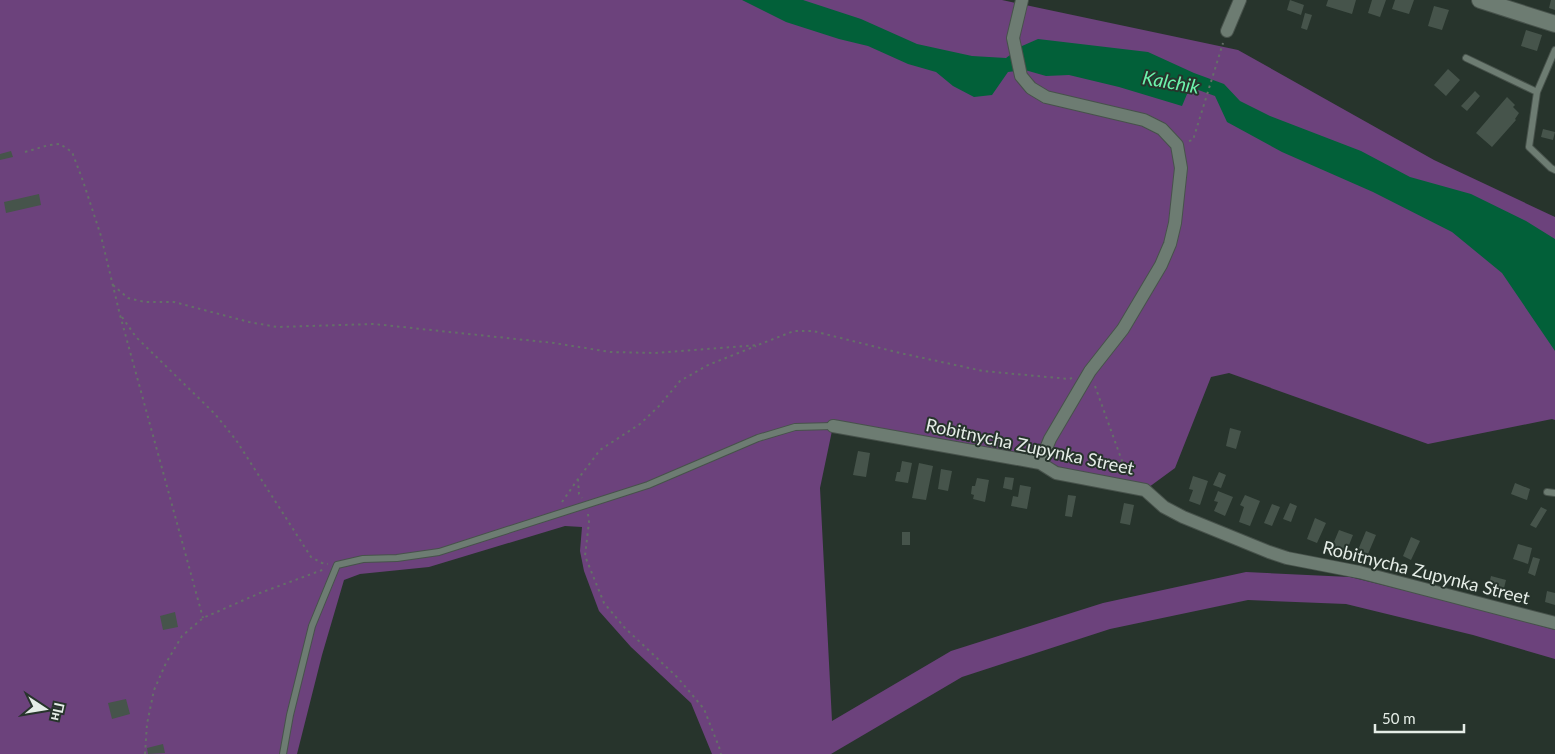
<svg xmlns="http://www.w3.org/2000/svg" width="1555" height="754" font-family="Lato,sans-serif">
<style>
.green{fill:#6c427c}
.water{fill:#026039}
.building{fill:#46544b}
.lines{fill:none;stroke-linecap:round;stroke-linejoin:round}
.service-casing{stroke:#47524b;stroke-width:8}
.minor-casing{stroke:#47524b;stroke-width:14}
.tertiary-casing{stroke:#47524b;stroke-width:18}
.path{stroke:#646f68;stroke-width:2;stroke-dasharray:2.5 4;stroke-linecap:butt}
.service{stroke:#6d7c72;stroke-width:6}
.minor{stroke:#6d7c72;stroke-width:12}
.tertiary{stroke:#6d7c72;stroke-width:16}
.labels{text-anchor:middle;stroke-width:4;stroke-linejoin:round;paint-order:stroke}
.street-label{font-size:18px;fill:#e5ede7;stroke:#27342c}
.water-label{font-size:19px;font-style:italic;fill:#6df4ac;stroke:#27342c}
</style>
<rect width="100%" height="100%" fill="#27342c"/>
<!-- green -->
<path class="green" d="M0 0H1002L1238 50 1434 160 1555 217V420L1552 419 1428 444 1229 373 1211 377 1175 468 1145 490 1040 463 833 426 820 488 832 721 951 651 1103 603 1246 572 1350 577 1480 609 1555 630V659L1473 635 1346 604 1248 600 1110 629 962 677 831 754H712L691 703 631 647 599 611 584 571 580 551 582 527 565 526 429 567 360 574 344 580 322 655 297 754H0Z"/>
<!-- water -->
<path class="water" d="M742 0H803L861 19 917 44 972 56 1006 58 1022 46 1038 39 1148 52 1194 73 1224 84 1240 101 1270 116 1361 151 1410 177 1471 194 1526 221 1555 239V351L1502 273 1452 232 1373 192 1282 152 1227 122 1215 96 1190 87 1182 106 1119 87 1069 75 1046 76 1025 70 1008 72 992 95 974 97 953 86 936 72 908 64 868 46 839 39 786 22Z"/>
<!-- building -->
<path class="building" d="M1290 0 1304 5 1301 15 1287 10Z
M1328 0H1356L1352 14 1326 6Z
M1372 0H1386L1380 17 1368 13Z
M1395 0H1414L1409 14 1392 9Z
M1551 0H1555V10L1549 8Z
M1434 6 1449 10 1442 30 1428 26Z
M1305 13 1312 15 1307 30 1301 28Z
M1526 30 1542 35 1537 51 1521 46Z
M1448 69 1460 80 1446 96 1434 85Z
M1475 91 1480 96 1467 111 1461 106Z
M1507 97 1515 105 1513 107 1519 113 1515 119 1516 120 1492 147 1476 133Z
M1543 129 1555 132 1553 140 1541 137Z
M11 151 13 157 0 160V154Z
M39 194 41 205 6 213 4 202Z
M1230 428 1241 431 1236 449 1226 446Z
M858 451 870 453 866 477 853 475Z
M902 461 912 463 908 483 895 481 897 472H900Z
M919 463 933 466 926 500 912 498Z
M941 469 952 471 948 491 938 489Z
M1219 472 1226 475 1221 488 1213 485Z
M1193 476 1208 481 1200 505 1189 501 1193 490 1189 489Z
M1005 477 1014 478 1012 490 1003 488Z
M977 478 989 480 985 502 973 499 974 495 971 494 972 486H975Z
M1515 483 1530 489 1527 500 1511 494Z
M1020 485 1031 487 1027 509 1011 506 1013 496 1018 497Z
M1218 491 1233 497 1225 516 1214 511 1218 502 1214 501Z
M1068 495 1076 496 1072 517 1065 516Z
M1245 495 1260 501 1250 526 1239 522 1244 507 1240 505Z
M1124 503 1134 505 1130 525 1120 523Z
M1290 503 1297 506 1291 522 1283 519Z
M1272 504 1280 507 1272 526 1264 523Z
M1541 507 1547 510 1536 528 1530 525Z
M1315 518 1326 523 1317 543 1307 539Z
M1339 530 1353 535 1345 555 1331 549Z
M1366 531 1376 535 1368 554 1358 550Z
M902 532H910V545H902Z
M1411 537 1420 541 1411 560 1403 556Z
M1518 544 1532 548 1528 564 1513 559Z
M1533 557 1540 559 1535 576 1528 573Z
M1491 576 1506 580 1504 588 1489 584Z
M1547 591 1555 593V605L1545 602Z
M175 612 178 627 163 630 160 616Z
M126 699 130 714 112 719 108 703Z
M163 744 165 753 148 754 147 748Z"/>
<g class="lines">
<!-- service casing -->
<g class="service-casing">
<path id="service" d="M1555 50 1537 92 1529 147 1551 168 1555 170
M1466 58 1537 92
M1547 492 1555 493
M283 754 290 715 312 626 337 565 363 559 397 558 439 552 648 485 758 438 795 427 833 426"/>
</g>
<!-- minor casing -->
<g class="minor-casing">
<path id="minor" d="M1022 0 1013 38 1021 76 1031 88 1046 97 1144 120 1162 129 1177 145 1181 168 1175 223 1170 244 1161 265 1123 329 1090 371 1050 439 1040 463
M1227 31 1240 0
M833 426 1040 463 1056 473 1145 490 1164 507 1183 517 1269 552 1287 558 1359 572 1555 623"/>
</g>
<!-- tertiary casing -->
<g class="tertiary-casing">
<path id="tertiary" d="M1480 0 1555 24"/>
</g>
<!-- path -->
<path class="path" d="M1189 141 1193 140 1223 43
M25 152 49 145 60 144 72 152 83 181 101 236 120 315 203 618
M113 285 128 298 145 302H174L249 322 277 327 374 324 554 343 610 352 655 353 758 345 794 331H813L900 353 983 371 1069 379 1072 378
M122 317 136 337 215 414 236 440 311 557 322 563 328 564
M1095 386 1122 461 1133 475
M578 479 579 494 582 498
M562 502 578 479 600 450 640 424 659 406 680 381 708 365 756 346
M588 514 589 522 585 556 604 603 624 627 678 678 704 709 719 747 721 754
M145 754 147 724 154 690 166 663 182 636 203 618 260 593 325 569"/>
<!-- service -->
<use href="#service" class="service"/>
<!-- minor -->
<use href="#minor" class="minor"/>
<!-- tertiary -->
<use href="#tertiary" class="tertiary"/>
</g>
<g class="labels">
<!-- street labels -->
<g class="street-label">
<text transform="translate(1030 447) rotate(12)" y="6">Robitnycha Zupynka Street</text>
<text transform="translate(1426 573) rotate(14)" y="6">Robitnycha Zupynka Street</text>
</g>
<!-- water labels -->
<g class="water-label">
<text transform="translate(1171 82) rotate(10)" y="7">Kalchik</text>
</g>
</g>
<!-- north arrow -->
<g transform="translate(45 709) rotate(102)" stroke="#27342c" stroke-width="4" paint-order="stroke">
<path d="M0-4L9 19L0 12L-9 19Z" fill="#e5ede7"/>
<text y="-8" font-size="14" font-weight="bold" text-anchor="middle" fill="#e5ede7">Пн</text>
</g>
<!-- scale -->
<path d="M1375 724v8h89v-8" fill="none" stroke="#e5ede7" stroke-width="2.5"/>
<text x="1382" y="724" font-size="15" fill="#e5ede7" stroke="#27342c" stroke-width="4" paint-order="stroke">50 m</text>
</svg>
